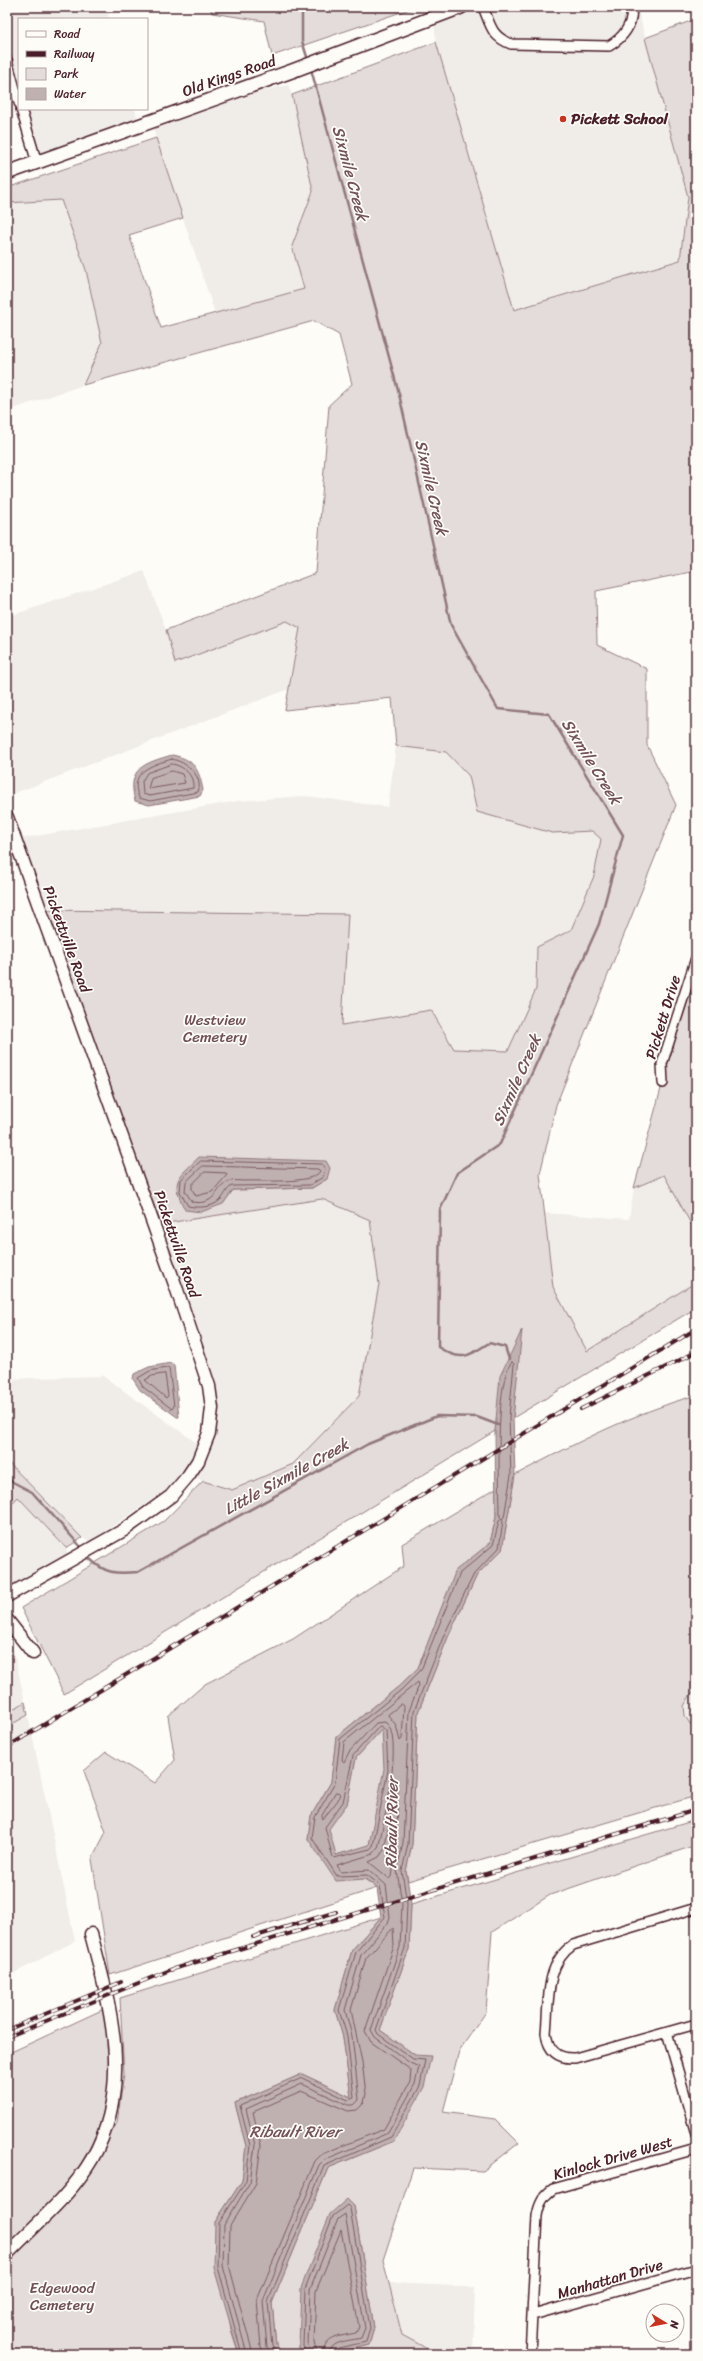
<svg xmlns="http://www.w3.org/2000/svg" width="703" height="2361" font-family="Sriracha,sans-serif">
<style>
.built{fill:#f0ece8}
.green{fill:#e3dcda;stroke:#967e82;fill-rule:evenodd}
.water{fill:#c0b1b1;stroke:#91777b;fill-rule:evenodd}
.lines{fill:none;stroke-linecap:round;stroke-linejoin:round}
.shore{stroke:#795961;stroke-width:1}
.stream{stroke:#91777b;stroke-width:2.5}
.minor-casing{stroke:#4a1f2b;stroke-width:12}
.tertiary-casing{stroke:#4a1f2b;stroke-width:15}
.secondary-casing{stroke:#4a1f2b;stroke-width:16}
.minor{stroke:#fdfcf7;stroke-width:9}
.tertiary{stroke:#fdfcf7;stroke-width:12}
.secondary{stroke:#fdfcf7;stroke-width:13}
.rail-casing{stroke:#4a1f2b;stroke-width:4}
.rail{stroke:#fdfcf7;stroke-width:2.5;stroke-dasharray:8;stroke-linecap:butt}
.poi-dot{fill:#c8321e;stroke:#fdfcf7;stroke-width:1.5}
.labels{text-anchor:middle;stroke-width:3.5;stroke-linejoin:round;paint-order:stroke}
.street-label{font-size:15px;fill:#4a1f2b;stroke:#fdfcf7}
.poi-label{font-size:15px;font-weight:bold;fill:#4a1f2b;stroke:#fdfcf7;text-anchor:start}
.park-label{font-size:15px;fill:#704e57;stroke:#fdfcf7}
.water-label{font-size:16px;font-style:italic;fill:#73525a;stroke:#fdfcf7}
</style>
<rect width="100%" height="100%" fill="#fdfcf7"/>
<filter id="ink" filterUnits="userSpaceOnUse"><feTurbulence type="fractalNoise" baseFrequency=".025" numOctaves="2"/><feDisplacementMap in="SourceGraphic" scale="8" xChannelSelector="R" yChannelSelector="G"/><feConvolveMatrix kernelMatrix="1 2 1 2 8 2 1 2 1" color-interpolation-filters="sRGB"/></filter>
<g filter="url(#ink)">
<!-- built -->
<path class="built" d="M7 7H127L108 14 109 19H19V87L7 44Z
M476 7H637L689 197 680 260 514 310 436 42 434 22Z
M288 85 292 95 313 191 292 246 305 289 215 313 152 126 255 92Z
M25 109H135L137 118 38 155Z
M61 200 86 270 102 343 83 385 7 411V203Z
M144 571 166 630 175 663 287 621 301 627 289 689 7 796V617Z
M396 746 446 752 469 776 477 812 552 833 592 831 601 839 594 876 571 930 537 948 536 989 508 1051 454 1049 431 1010 341 1025 348 914 45 910 19 839 238 801 305 796 388 807Z
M664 1174 696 1233V1282L587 1351 553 1287 544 1213 629 1219 634 1188Z
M321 1199 370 1220 379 1284 359 1396 293 1464 232 1490 203 1481 195 1477 207 1455 213 1381 161 1224Z
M103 1376 198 1444 189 1463 169 1488 91 1541 82 1538 7 1461V1379Z
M18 1497 66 1548 68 1554 7 1588V1509Z
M7 1638 12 1644 25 1702 7 1713Z
M696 1689V1733L685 1716 684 1706 691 1694Z
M28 1715 75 1941 7 1977V1727Z
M389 2283 475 2287 473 2354H437L402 2335Z"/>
<!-- green -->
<path class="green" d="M210 7H416L272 56 264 21 212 13Z
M696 19V571L596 591 597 645 647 669V745L676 805 556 1105 540 1174 553 1287 587 1351 696 1282V1308L513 1418 521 1331 495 1431 64 1694 21 1608 164 1521 203 1481 232 1490 293 1464 359 1396 379 1284 370 1220 322 1199 161 1224 45 910 348 914 342 1025 431 1010 454 1049 508 1051 536 989 537 947 571 930 594 876 601 839 592 831 552 833 477 812 469 776 446 752 396 746 392 698 285 710 300 628 287 621 175 663 166 630 316 573 329 405 352 384 339 335 314 321 83 385 102 343 86 270 61 200 7 203V188L156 138 183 218 129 235 161 328 304 289 292 246 313 191 292 95 436 42 514 310 680 260 688 197 645 38ZM327 1179 312 1188 233 1190 223 1204 176 1192Z
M696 976V1233L664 1175 634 1188 669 1059Z
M696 1395V1689L691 1694 684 1706 685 1716 696 1733V1796L408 1881 406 1871 412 1844 418 1712 448 1637 477 1575 502 1550 515 1475C574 1444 631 1414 696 1395Z
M7 1461 82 1538 66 1548 18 1497 7 1509Z
M496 1488V1517L490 1543 456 1571 418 1668 398 1687 336 1737 331 1782 311 1816 308 1839 377 1888 110 1975 92 1859 106 1832 84 1771 106 1752 155 1783 175 1760 168 1716 205 1684 293 1639 404 1566 402 1544Z
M25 1702 28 1715 7 1727V1713Z
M382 1729 385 1769 369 1846 336 1855 328 1829 347 1804 356 1758Z
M696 1820V1845L550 1895 492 1932 486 2012 459 2051 443 2112 495 2119 519 2143 483 2171 413 2168 383 2260 402 2335 437 2354H330L369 2345 374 2328 354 2206 347 2199 299 2347 303 2354H281L276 2346 272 2303 328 2168 394 2141 415 2055 380 2030 409 1949 411 1904Z
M381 1917 352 1950 335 2010 343 2037 351 2097 302 2074 235 2103 246 2146 242 2181 215 2222 231 2330 239 2354H7V2260L82 2181 117 2123 124 2074 120 1998Z
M104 2009C116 2075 110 2127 68 2182 51 2205 27 2225 7 2246V2054Z"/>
<!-- water -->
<path class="water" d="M172 755C194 759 199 769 203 790L200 796 149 805 135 801C126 768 145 763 172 755Z
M199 1157 326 1161 330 1168 327 1179 312 1188 233 1190 223 1204 201 1212 185 1210C170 1180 177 1179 199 1157Z
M522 1330 513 1418 515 1475 502 1550 477 1575 448 1637 418 1712 412 1844 406 1871 411 1904 409 1949 380 2030 415 2055 431 2056 424 2087 394 2141 328 2168 272 2303 276 2345 281 2354H239L214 2268 215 2222 242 2181 246 2146 235 2103 302 2074 351 2097 343 2037 335 2010 352 1950 381 1917 377 1888 366 1879 336 1881 308 1839 311 1816 331 1782 336 1737 398 1687 418 1668 456 1570 490 1543 496 1517 495 1431 500 1376ZM382 1729 384 1769 369 1845 336 1855 329 1829 347 1804 356 1758Z
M171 1363 174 1365 179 1417H177L140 1390 133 1379 134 1374 149 1367Z
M347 2199 354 2206 374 2328 369 2345 330 2354H303L299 2348 301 2288 330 2214Z"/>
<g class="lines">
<!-- shore -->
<path class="shore" d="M172 759C186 762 204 776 198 792L150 801 139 798C128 771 152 765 172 759Z
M172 764C184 766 194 775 193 788L150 796 143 794 142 781 147 773Z
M172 771 182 774 185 783 148 789 151 778Z
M201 1161 322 1164 325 1169 323 1177 310 1185 232 1186C226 1189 225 1196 220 1200 212 1208 198 1208 188 1206L180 1192 181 1180Z
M203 1166 318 1169 320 1171C313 1185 260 1180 245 1181 240 1181 234 1180 230 1181 214 1187 218 1206 192 1202L185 1191 186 1182Z
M205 1172 226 1173 227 1175 212 1192 196 1196 192 1189V1185Z
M512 1362 514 1364 509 1417 511 1475 504 1517 502 1519 500 1517C500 1488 494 1380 512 1362Z
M169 1368 174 1406 172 1409 143 1387 138 1378 150 1371Z
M165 1374 168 1396 166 1398 145 1380 152 1376Z
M402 1704 404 1706 402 1739 400 1741 396 1725 388 1715Z
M380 1726 386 1730 388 1770 373 1846 370 1849 334 1858 332 1855 325 1827 343 1802 353 1756Z
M398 1790 397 1842 392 1877 390 1879 369 1862 379 1857 384 1850 395 1792Z
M336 1792 340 1793 338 1800 323 1819 322 1816Z
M242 2354 218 2267 219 2223 246 2181 250 2145 240 2106 302 2078 348 2100 354 2098 347 2036 339 2010 356 1952 385 1917 380 1885 367 1875 337 1876 312 1838 315 1817 335 1783 340 1739 401 1690 421 1670 460 1573 493 1545 499 1521 502 1519 503 1521 499 1548 474 1574 444 1635 414 1711 408 1844 402 1871 407 1904 405 1948 376 2030 378 2034 413 2059 425 2060 420 2086 391 2137 324 2166 268 2302 272 2346 277 2354
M247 2354 223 2266 224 2225 250 2182 255 2145 246 2109 302 2084 348 2105H354L359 2100 352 2036 345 2010 361 1955 388 1923 390 1917 386 1885 369 1870 341 1872 337 1865 373 1854 378 1848C383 1827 405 1734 385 1722L376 1723 349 1752 344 1762 342 1760 344 1742 418 1682 419 1685 409 1711 403 1843 397 1870 402 1904 400 1947 371 2030 375 2037 410 2063 419 2067 415 2084 388 2133 324 2160 319 2165 263 2301 267 2347 271 2354
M253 2354 229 2265 230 2226 256 2183 261 2145 253 2112 301 2091 348 2111 357 2110 364 2103 366 2094 362 2062 351 2010 366 1958 393 1928 394 1946 365 2031 371 2042 411 2070 410 2082 384 2129 322 2154 315 2161 257 2300 261 2347 264 2354
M306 2354 303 2346 305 2289 333 2216 347 2205 350 2208 370 2328 366 2342 338 2348 334 2354
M311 2354 308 2345 310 2290 338 2219 345 2214 365 2328 361 2338C351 2341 330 2340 329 2354
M317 2354 314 2343 316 2291 341 2230 359 2327 356 2333C343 2336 324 2336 323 2354"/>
<!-- stream -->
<path class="stream" d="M302 7V41L308 60
M311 69 399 394 451 625 498 709 549 714 623 835 599 924 500 1144 457 1173 440 1210 438 1347C461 1362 467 1357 489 1343L505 1347 509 1359
M7 1479 32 1492 81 1547
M89 1558C105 1574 116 1574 138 1572L368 1444 437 1416 477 1417 498 1425"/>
<!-- minor casing -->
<g class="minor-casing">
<path id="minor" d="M483 7C491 26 491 36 511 44L609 46C623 38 634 24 631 7
M7 60 19 103
M21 109 37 163
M663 1083 662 1064 696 958
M696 1908 573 1945C545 1963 549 2003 546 2033 548 2051 558 2059 575 2058L696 2024
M667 2032 696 2134
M533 2315 696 2269
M530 2354 537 2216C539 2204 543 2196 553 2189L696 2149"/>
</g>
<!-- tertiary casing -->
<g class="tertiary-casing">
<path id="tertiary" d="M7 817 177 1290 209 1386 212 1408 209 1433 198 1461 188 1476 171 1496 124 1530 7 1596
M7 1620 33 1653
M7 2254C36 2224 71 2195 92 2159 133 2087 111 2008 91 1934"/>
</g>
<!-- secondary casing -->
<g class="secondary-casing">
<path id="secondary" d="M7 173 292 71 461 7"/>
</g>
<!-- minor -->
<use href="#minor" class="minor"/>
<!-- tertiary -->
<use href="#tertiary" class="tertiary"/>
<!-- secondary -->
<use href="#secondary" class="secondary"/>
<!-- rail casing -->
<g class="rail-casing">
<path id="rail" d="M581 1409 696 1352
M7 1747 696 1329
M253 1937 336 1912
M7 2030 121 1982
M7 2037 170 1970 696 1810"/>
</g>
<!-- rail -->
<use href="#rail" class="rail"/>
</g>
</g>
<!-- markers -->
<circle class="poi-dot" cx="563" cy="119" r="4"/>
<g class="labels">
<!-- street labels -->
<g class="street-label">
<text transform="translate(229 76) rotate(-19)" y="5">Old Kings Road</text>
<text transform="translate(67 939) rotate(70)" y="5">Pickettville Road</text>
<text transform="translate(663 1017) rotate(-73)" y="5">Pickett Drive</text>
<text transform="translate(177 1244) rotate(71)" y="5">Pickettville Road</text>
<text transform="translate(613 2158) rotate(-16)" y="5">Kinlock Drive West</text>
<text transform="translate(610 2279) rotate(-16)" y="5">Manhattan Drive</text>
</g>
<!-- poi labels -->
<g class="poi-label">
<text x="571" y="124">Pickett School</text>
</g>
<!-- park labels -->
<g class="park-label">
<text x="215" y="1025">Westview<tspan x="215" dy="17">Cemetery</tspan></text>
<text x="62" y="2293">Edgewood<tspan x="62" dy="17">Cemetery</tspan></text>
</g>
<!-- water labels -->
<g class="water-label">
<text transform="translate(351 173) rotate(75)" y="6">Sixmile Creek</text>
<text transform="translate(432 487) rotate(77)" y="6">Sixmile Creek</text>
<text transform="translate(592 761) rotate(58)" y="6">Sixmile Creek</text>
<text transform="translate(516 1080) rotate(-66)" y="6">Sixmile Creek</text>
<text transform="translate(286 1476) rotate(-29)" y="6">Little Sixmile Creek</text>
<text transform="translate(391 1823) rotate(-89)" y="6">Ribault River</text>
<text x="295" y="2137">Ribault River</text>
</g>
</g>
<!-- margin -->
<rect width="703" height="2361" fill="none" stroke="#fdfcf7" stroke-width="24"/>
<rect x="12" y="12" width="679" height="2337" fill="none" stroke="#4a1f2b" stroke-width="1.5" filter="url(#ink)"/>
<!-- legend -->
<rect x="18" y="18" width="130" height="92" fill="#fdfcf7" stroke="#b5a4a5"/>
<rect x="26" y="31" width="20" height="6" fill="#fdfcf7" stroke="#b5a4a5"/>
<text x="54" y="38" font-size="12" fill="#4a1f2b">Road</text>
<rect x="26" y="51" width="20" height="6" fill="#4a1f2b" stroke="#b5a4a5"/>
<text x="54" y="58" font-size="12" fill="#4a1f2b">Railway</text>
<rect x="26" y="68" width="20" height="12" fill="#e3dcda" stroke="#b5a4a5"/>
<text x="54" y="78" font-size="12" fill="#4a1f2b">Park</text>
<rect x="26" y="88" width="20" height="12" fill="#c0b1b1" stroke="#b5a4a5"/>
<text x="54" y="98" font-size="12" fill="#4a1f2b">Water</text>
<!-- north arrow -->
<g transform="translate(665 2323) rotate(100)"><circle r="19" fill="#fdfcf7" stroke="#b5a4a5"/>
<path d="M0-3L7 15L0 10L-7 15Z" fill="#c8321e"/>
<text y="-6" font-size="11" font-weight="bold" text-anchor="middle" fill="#4a1f2b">N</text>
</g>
</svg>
